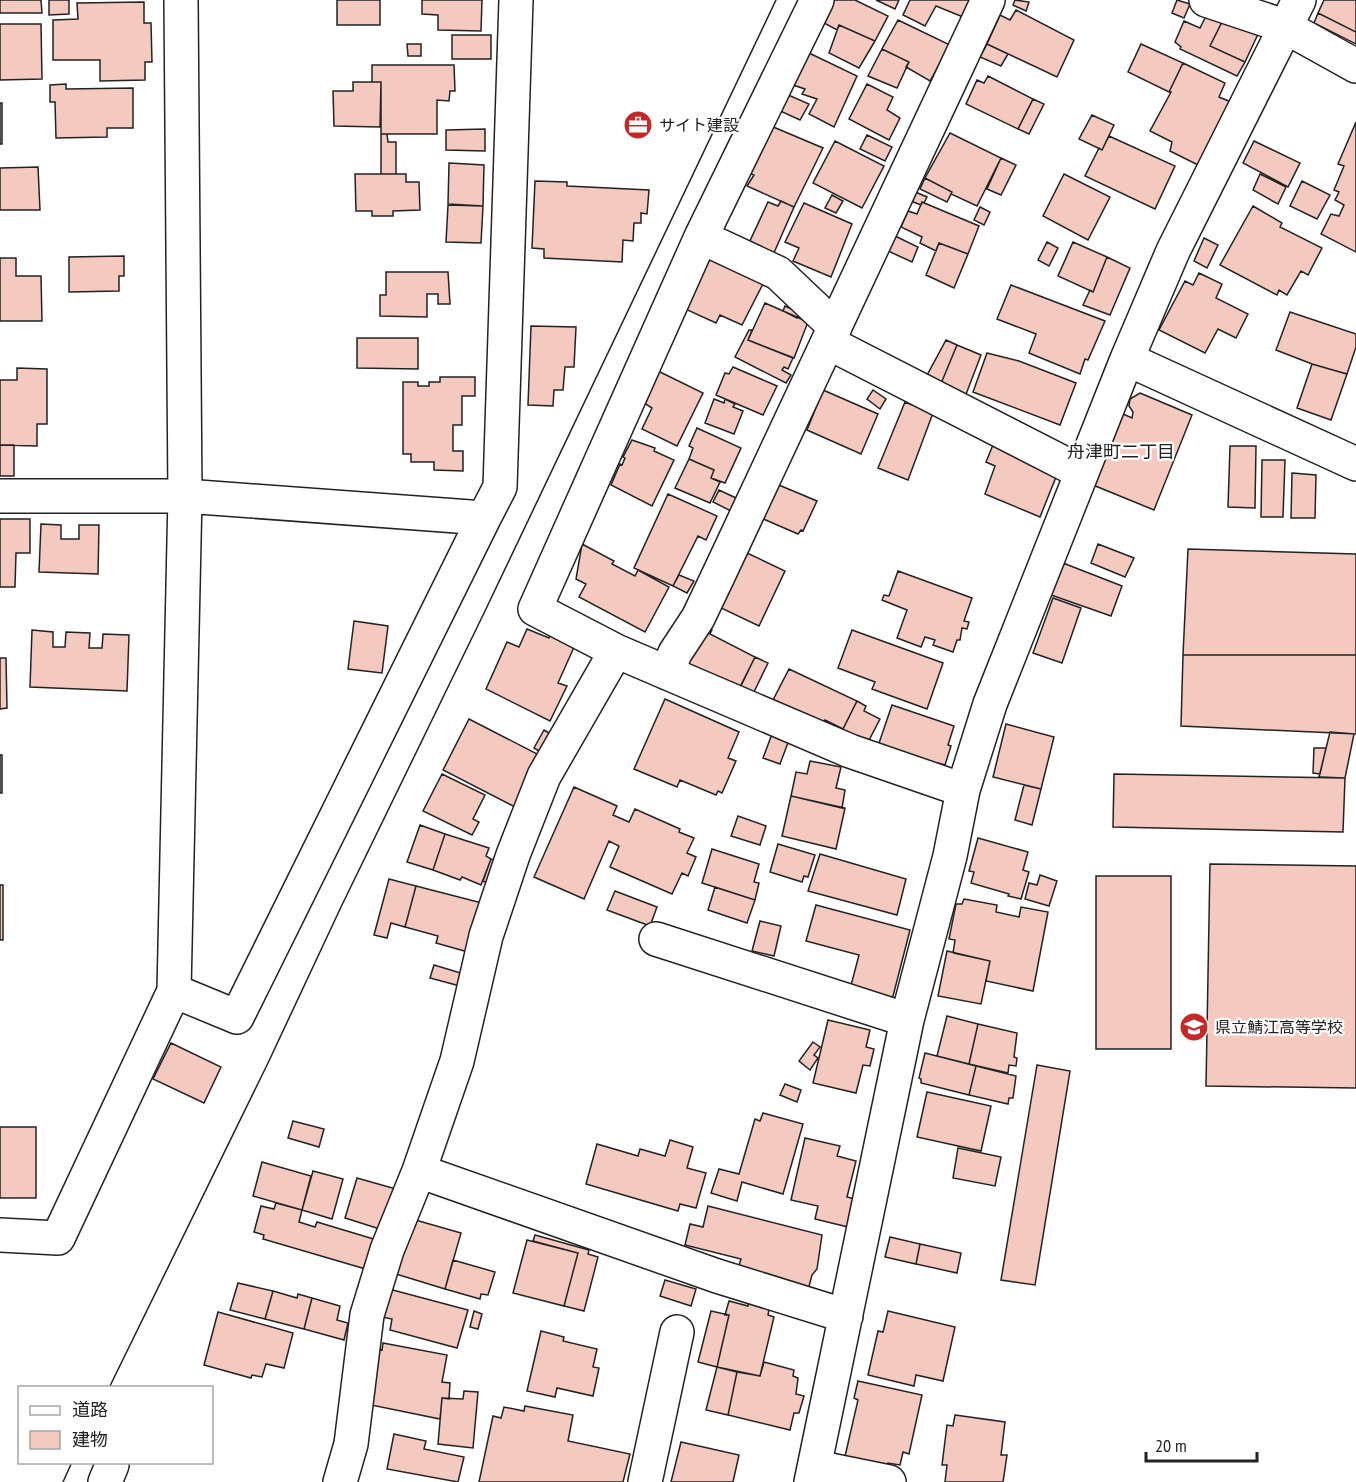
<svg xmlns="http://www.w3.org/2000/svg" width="1356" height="1482" font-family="'PT Sans Narrow','Noto Sans JP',sans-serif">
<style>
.building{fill:#f3c9c0;stroke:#222;stroke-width:1.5}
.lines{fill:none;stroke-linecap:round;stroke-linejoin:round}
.minor-casing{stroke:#222;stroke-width:36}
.minor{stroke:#fff;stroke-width:33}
.tram{stroke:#222;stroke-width:1.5}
.labels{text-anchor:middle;stroke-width:4.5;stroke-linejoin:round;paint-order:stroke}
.poi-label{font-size:16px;fill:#222;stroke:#fff;text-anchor:start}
.neighbourhood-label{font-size:18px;fill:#222;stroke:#fff}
</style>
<rect width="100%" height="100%" fill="#fff"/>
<!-- building -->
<path class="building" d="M0 0H41L42 13H0Z
M49 0H69V14L49 15Z
M337 0H380V25H337Z
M422 0H482L481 31 438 30V15L422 14Z
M834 0H855L888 16 875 41 839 25 837 30 824 23Z
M876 0H899L895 9Z
M910 0H970L963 17 936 6 925 26 903 15Z
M1015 0 1029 2 1026 11 1013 5Z
M1177 0 1190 4 1184 18 1172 13Z
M1324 0H1356V32L1318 13Z
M144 2V23H151L152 62H145V80L100 81V60H53V20L78 19 77 3Z
M1016 10 1074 40 1057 77 987 44 1000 15 1010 20Z
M1318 13 1356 32V44L1314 23Z
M1207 14 1223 20 1210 46 1245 62 1237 76 1180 49 1181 47 1175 42 1184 21 1200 28Z
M898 20 950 45 930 81 906 67 909 62 882 49Z
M1223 20 1259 32 1245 62 1210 46Z
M0 24H41L42 79 0 80Z
M839 25 875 41 859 68 829 53Z
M452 35H491V59H452Z
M407 44H421V56H408Z
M987 44 1008 54 1001 66 980 57Z
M1141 44 1183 63 1169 92 1128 72Z
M882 49 909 62 897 88 868 76Z
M807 52 857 76 834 127 809 114 817 99 802 94 805 89 790 84Z
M1183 63 1225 83 1219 97 1231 102 1200 166 1170 151 1172 142 1150 131 1171 92H1169Z
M372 65H454L455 91H450L449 101 437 100V134H381V82H372Z
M988 76 1033 99 1018 129 966 104 977 80 984 83Z
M353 82H381L380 127 334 126 333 91H353Z
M66 84V89L133 88V128H107V137L56 138 55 102H50V85Z
M867 84 893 97 887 110 900 118 889 140 849 119Z
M786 94 809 104 800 120 778 110Z
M1033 99 1044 104 1029 134 1018 129Z
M0 103H2V144H0Z
M1092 115 1114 125 1102 150 1079 139Z
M1356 122V252L1321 234 1331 214 1339 216 1344 205 1335 200 1339 192 1334 190 1344 166 1338 164Z
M771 126 823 148 794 207 747 186 754 175 749 173Z
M485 129V151L446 150V130Z
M950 133 1001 158 977 206 951 194 952 192 925 178Z
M381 134H387L388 142H396V174H381Z
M867 135 892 147 885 161 860 149Z
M1109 136 1175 166 1155 209 1085 176 1099 148 1102 150Z
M835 141 884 166 862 208 813 183Z
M1254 141 1300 163 1288 187 1243 163Z
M1001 158 1016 165 1001 195 987 189Z
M449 163 484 165 483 206 448 204Z
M38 167 40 210H0V168Z
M355 174H406V182H419L420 210 393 211V216H372V211H356Z
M1064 174 1110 197 1088 240 1043 216Z
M1260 174 1286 187 1278 204 1253 190Z
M925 178 952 192 947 202 920 189Z
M535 181 567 182V186L649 190 647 214 641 213V223H634L633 241 623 240 622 262 544 258V249L532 248Z
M1302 181 1330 195 1317 219 1290 206Z
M913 191 927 197 924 203 922 202 921 205 908 200Z
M832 195 843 201 836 213 825 208Z
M781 201 794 207 773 255 749 243 768 202 778 206Z
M922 202 979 226 968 254 939 243 936 251 920 243 922 237 901 227 908 211 917 214Z
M804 203 852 224 831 277 793 261 799 248 785 242Z
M448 205 483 206 481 243 446 242Z
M1253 206 1282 223 1280 227 1322 248 1308 275 1301 271 1287 295 1279 290 1277 295 1220 265Z
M980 207 990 212 984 225 974 220Z
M893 235 918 247 912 262 886 250Z
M1204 238 1218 245 1207 268 1194 261Z
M1047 242 1058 248 1049 266 1038 260Z
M1073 242 1107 257 1093 292 1058 276Z
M939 243 968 254 954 288 926 275Z
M709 254 765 280 742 325 720 315 716 323 683 308Z
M124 256V276H119V291L69 292V257Z
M1107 257 1130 268 1110 315 1083 305 1090 290 1093 292Z
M0 258H16V276H41L42 321H0Z
M386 272H448L450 304H438V294H427V317L380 316V295H386Z
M1199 273 1222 284 1216 298 1248 314 1236 338 1218 329 1205 353 1159 330 1185 281 1193 285Z
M1011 285 1105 321 1088 360 1085 359 1080 374 1029 353 1036 334 997 319Z
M765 303 808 322 794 358 748 340Z
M785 306 800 313 797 318 783 311Z
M1290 312 1356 334V347L1347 374 1312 364 1276 350Z
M531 326 576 327 574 367H565L563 390H554L553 406 528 405Z
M749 330H752L748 340 793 358 788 369 784 367 782 370 791 375 786 383 735 357Z
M357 338H418V369L357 368Z
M946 340 957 345 940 386 925 379Z
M957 345 981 355 965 397 940 386Z
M987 353 1019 361 1076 383 1060 425 973 392Z
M1312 364 1347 374 1331 420 1297 408Z
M733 367 777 386 763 415 716 395 725 373 729 374Z
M17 368 47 369V424H37V446L0 445V380H17Z
M656 370 703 393 677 446 642 429 652 408 641 401Z
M440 377H475V396H462V425H453V451H463V471L434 470V462H411V454H403V382H418V386H429V382H440Z
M823 390 878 414 861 454 807 430Z
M873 390 886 399 880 409 867 399Z
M1140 393 1192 415 1154 510 1093 485 1123 414 1132 418 1133 412 1129 406 1130 399Z
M714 399 724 403 725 399 735 404 733 407 743 411 734 434 705 423Z
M905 402 933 413 908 480 878 468Z
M697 428 741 448 725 483 711 478 714 470 689 459 693 448 689 446Z
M632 440 655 448 654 451 674 460 652 506 611 485 620 464 622 465 625 458 623 457Z
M995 440 1058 472 1040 517 985 494 995 466 986 462Z
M0 445H14V476H0Z
M1230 446H1256L1255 508 1228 507Z
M689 459 714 470 711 478 720 482 710 503 675 488Z
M1262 460H1285L1283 517H1261Z
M1292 473 1316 475 1315 518H1291Z
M774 483 817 501 803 531 801 530 798 534 759 517Z
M719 490 736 498 731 511 713 502Z
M668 494 717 516 706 540 698 536 673 586 634 568Z
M0 519H30V553H16L15 587H0Z
M41 524 61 525V539H79V525H99L98 574 39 572Z
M582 544 614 561 612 564 635 576 638 570 669 587 645 632 579 597 586 584 576 579Z
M1098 544 1134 558 1125 577 1091 563Z
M1188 549 1356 554V655H1183Z
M745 552 785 571 759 626 719 607Z
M1063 563 1122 586 1111 616 1051 595Z
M898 571 972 598 964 621 969 622 967 629 962 628 960 640H957L953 652 933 645 935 640 925 637 921 647 897 638 907 610 882 600 884 595 889 596Z
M679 575 694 581 687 593 673 586Z
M1053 598 1081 608 1062 663 1033 653Z
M354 621 388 626 382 673 348 669Z
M705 626 712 630 710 634 755 657 739 689 687 665Z
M527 629 549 638 550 634 575 645 558 683 567 686 550 721 486 689 507 642 519 647Z
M32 630 53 632V647H65L66 632 90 633 89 648H102L103 634 129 635 127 691 30 687Z
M852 630 943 663 927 709 872 689 875 682 838 668Z
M1183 655H1356V734L1181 726Z
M755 657 768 663 752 696 739 690Z
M0 658H6L7 708 0 709Z
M789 669 857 701 843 729 825 720 821 725 772 702Z
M665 699 739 732 728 758 736 761 722 793 718 791 716 795 680 780 677 787 634 769Z
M857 701 866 706 864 711 880 719 867 744 842 731Z
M892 705 954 726 948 745 951 746 945 765 938 763 937 766 878 746Z
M469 719 543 757 517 808 443 770Z
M1006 724 1054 737 1041 789 993 777Z
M544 730 555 737 545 755 534 748Z
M1330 732 1354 734 1345 778 1319 777Z
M772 734 789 740 780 764 763 758Z
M1314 748H1326L1320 774 1313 773Z
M0 755H2V793H0Z
M810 761 841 767 836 788 845 790 842 808 791 796 796 772 807 774Z
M442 774 485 795 473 819 479 822 472 835 423 811Z
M1114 774 1345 778 1343 832 1113 827Z
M1024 785 1041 789 1032 825 1015 820Z
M574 787 617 806 613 815 629 822 635 809 680 829 679 832 694 838 687 853 696 857 688 876 682 873 672 894 610 867 619 846 609 841 584 899 534 877Z
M791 796 845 808 836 849 782 836Z
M738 816 766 826 760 845 731 836Z
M420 825 445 834 433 870 407 862Z
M445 834 489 848 486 856 491 859 481 885 462 877 460 880 433 870Z
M978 838 1028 852 1023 870 1029 872 1021 899 1008 896 1009 894 971 883 974 872 969 871Z
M778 844 815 855 808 877 804 876 802 882 770 872Z
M712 849 759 864 754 882 759 883 755 900 702 883Z
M820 854 906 879 897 915 808 891Z
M491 859 494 860 492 885 483 881Z
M1210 864 1356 866V1088L1206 1086Z
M1040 875 1057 881 1049 906 1025 899 1029 883 1037 885Z
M1096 876H1171V1049H1096Z
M389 879 416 886 405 927 391 923 387 938 374 935Z
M0 885H3V940H0Z
M416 886 482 903 468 952 436 943 438 936 405 927Z
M715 887 755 900 747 923 708 910Z
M615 891 657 907 650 926 607 910Z
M964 899 997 905 996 912 1019 917 1021 907 1048 912 1033 991 986 981 990 961 953 953 955 940 949 939 956 904H962Z
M816 905 910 930 891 1004 849 993 859 955 806 941Z
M760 921 781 926 774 956 752 951Z
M947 951 990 961 981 1004 938 996Z
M434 965 464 974 460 986 430 978Z
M947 1016 978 1024 969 1064 937 1056Z
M828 1020 870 1030 866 1047 874 1049 870 1066 863 1065 856 1093 813 1083Z
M978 1024 1017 1033 1014 1057 1017 1058 1016 1066 1009 1065 1008 1073 969 1064Z
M813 1042 820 1047 814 1055 818 1058 810 1070 799 1061Z
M171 1043 221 1067 204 1103 153 1079Z
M925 1053 976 1066 969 1095 921 1083V1079L919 1078Z
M1037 1065 1070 1071 1035 1285 1001 1280Z
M976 1066 1016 1076 1013 1098H1009L1008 1104 969 1095Z
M785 1084 801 1090 797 1102 780 1095Z
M927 1092 991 1106 981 1151 917 1137Z
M763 1113 803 1124 783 1194 742 1182 737 1201 711 1193 719 1169 739 1174 755 1119 760 1121Z
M293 1121 324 1129 319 1147 288 1138Z
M0 1127H36V1198H0Z
M805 1138 840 1146 837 1156 856 1161 847 1197 855 1199 848 1227 815 1219 818 1206 791 1200Z
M670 1140 693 1147 687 1168 706 1173 696 1208 680 1204 678 1211 586 1184 597 1144 638 1156 640 1149 665 1156Z
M958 1148 1001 1157 995 1186 953 1178Z
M262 1162 311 1176 302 1210 253 1196Z
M313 1171 343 1179 332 1219 302 1210Z
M357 1178 396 1189 383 1230 345 1218Z
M276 1203 302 1210 299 1222 315 1227 317 1222 377 1240 369 1270 263 1239 264 1235 254 1232 261 1206 274 1209Z
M708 1206 822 1235 817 1269 812 1275 808 1290 737 1272 741 1259 685 1245 690 1224 703 1227Z
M412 1219 461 1233 445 1289 396 1274Z
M535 1235 589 1250 588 1254 598 1257 584 1311 564 1306 578 1253 533 1241Z
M890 1237 920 1244 916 1264 885 1257Z
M527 1240 578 1253 564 1306 513 1293Z
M920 1244 961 1253 957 1273 916 1264Z
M453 1260 495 1272 488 1295 481 1294 480 1299 445 1289Z
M665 1280 696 1289 691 1306 660 1296Z
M238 1283 273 1291 265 1319 230 1310Z
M389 1289 468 1310 457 1348 390 1330 392 1319 382 1317Z
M273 1291 297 1298 298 1294 312 1298 304 1329 265 1319Z
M312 1298 340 1306 337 1320 348 1323 344 1340 304 1329Z
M750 1299 770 1304 768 1315 774 1317 760 1376 717 1367 729 1315H725L729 1301 748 1306Z
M474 1311 482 1314 478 1329 470 1327Z
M711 1311 729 1315 717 1367 698 1362Z
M888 1311 955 1327 943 1381 916 1375 914 1386 868 1375 878 1331 883 1332Z
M218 1312 293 1333 284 1368 266 1364 262 1377 252 1375 251 1378 204 1365Z
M541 1331 564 1337 563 1341 597 1349 593 1367 599 1368 593 1396 557 1388 555 1397 527 1391Z
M383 1343 447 1355 442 1382 450 1383 449 1399 442 1398 440 1419 371 1405 379 1349 382 1350Z
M764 1362 794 1370 793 1376 798 1378 796 1394 804 1396 799 1413H794L790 1430 728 1415 737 1372 760 1376Z
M717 1367 737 1372 728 1415 706 1410Z
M858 1381 922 1395 909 1454 903 1452 900 1465 888 1463 885 1474 843 1465 858 1400 854 1398Z
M464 1391 478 1392 473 1448 438 1444 442 1398 463 1399Z
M525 1406 573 1415 568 1441 630 1454 623 1482H479L493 1416 501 1418 504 1407 524 1411Z
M955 1415 1005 1422 1001 1455H1007L1003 1482H945L947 1465H942L947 1425 953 1426Z
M394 1434 426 1441 424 1449 464 1457 458 1482 387 1469Z
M681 1442 739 1455 733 1482H671Z"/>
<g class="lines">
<!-- minor casing -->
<g class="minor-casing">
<path id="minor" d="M817 0 701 237 535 609 616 651 850 751 963 790
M1206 0 1284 26 1356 66
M701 237 778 273 835 327
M829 343 1081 472
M1127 359 1356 464
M0 496H185L484 518 500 487 516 0
M667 673 675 653 698 618 719 574 988 0
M656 939 907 1020
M174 991 237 1017 484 518
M419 1171 717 1276 846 1316
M0 1235 58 1238 174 991 185 496 181 0
M815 1467 889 1482
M105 1482 112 1465
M340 1482 351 1444 367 1315 387 1250 419 1171 457 1061 486 936 513 855 544 776 616 651
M645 1482 677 1332
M811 1482 907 1020 950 856 963 790 990 704 1127 359 1173 251 1299 0"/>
</g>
<!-- minor -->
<use href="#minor" class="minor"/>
<!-- tram -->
<path class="tram" d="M109 1388 268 1063 341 907 485 611 776 0
M63 1482 72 1462"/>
</g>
<!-- icons -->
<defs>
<g id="office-disc" transform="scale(1.5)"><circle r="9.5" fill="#c62828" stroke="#fff"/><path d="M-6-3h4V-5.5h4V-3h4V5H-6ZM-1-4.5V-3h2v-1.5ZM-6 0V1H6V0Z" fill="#fff"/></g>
<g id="school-disc" transform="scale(1.5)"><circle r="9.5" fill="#c62828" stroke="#fff"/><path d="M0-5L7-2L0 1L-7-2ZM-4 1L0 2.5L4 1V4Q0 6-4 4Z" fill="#fff"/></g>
</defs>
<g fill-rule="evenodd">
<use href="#office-disc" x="638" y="125"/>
<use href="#school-disc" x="1194" y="1027"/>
</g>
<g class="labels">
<!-- poi labels -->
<g class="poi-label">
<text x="659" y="131">サイト建設</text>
<text x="1215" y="1033">県立鯖江高等学校</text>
</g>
<!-- neighbourhood labels -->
<g class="neighbourhood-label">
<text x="1121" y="458">舟津町二丁目</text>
</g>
</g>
<!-- legend -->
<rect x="18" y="1386" width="195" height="78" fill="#ffffff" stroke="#a7a7a7" stroke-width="1.5"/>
<rect x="30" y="1406" width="30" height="9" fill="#ffffff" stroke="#a7a7a7" stroke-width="1.5"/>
<text x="72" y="1416" font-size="18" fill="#222222">道路</text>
<rect x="30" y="1431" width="30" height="18" fill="#f3c9c0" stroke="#a7a7a7" stroke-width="1.5"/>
<text x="72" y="1446" font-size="18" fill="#222222">建物</text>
<!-- scale -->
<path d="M1146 1452v9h111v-9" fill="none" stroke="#222222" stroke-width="3"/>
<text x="1155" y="1452" font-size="18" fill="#222222" stroke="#ffffff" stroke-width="4.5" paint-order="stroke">20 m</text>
</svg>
